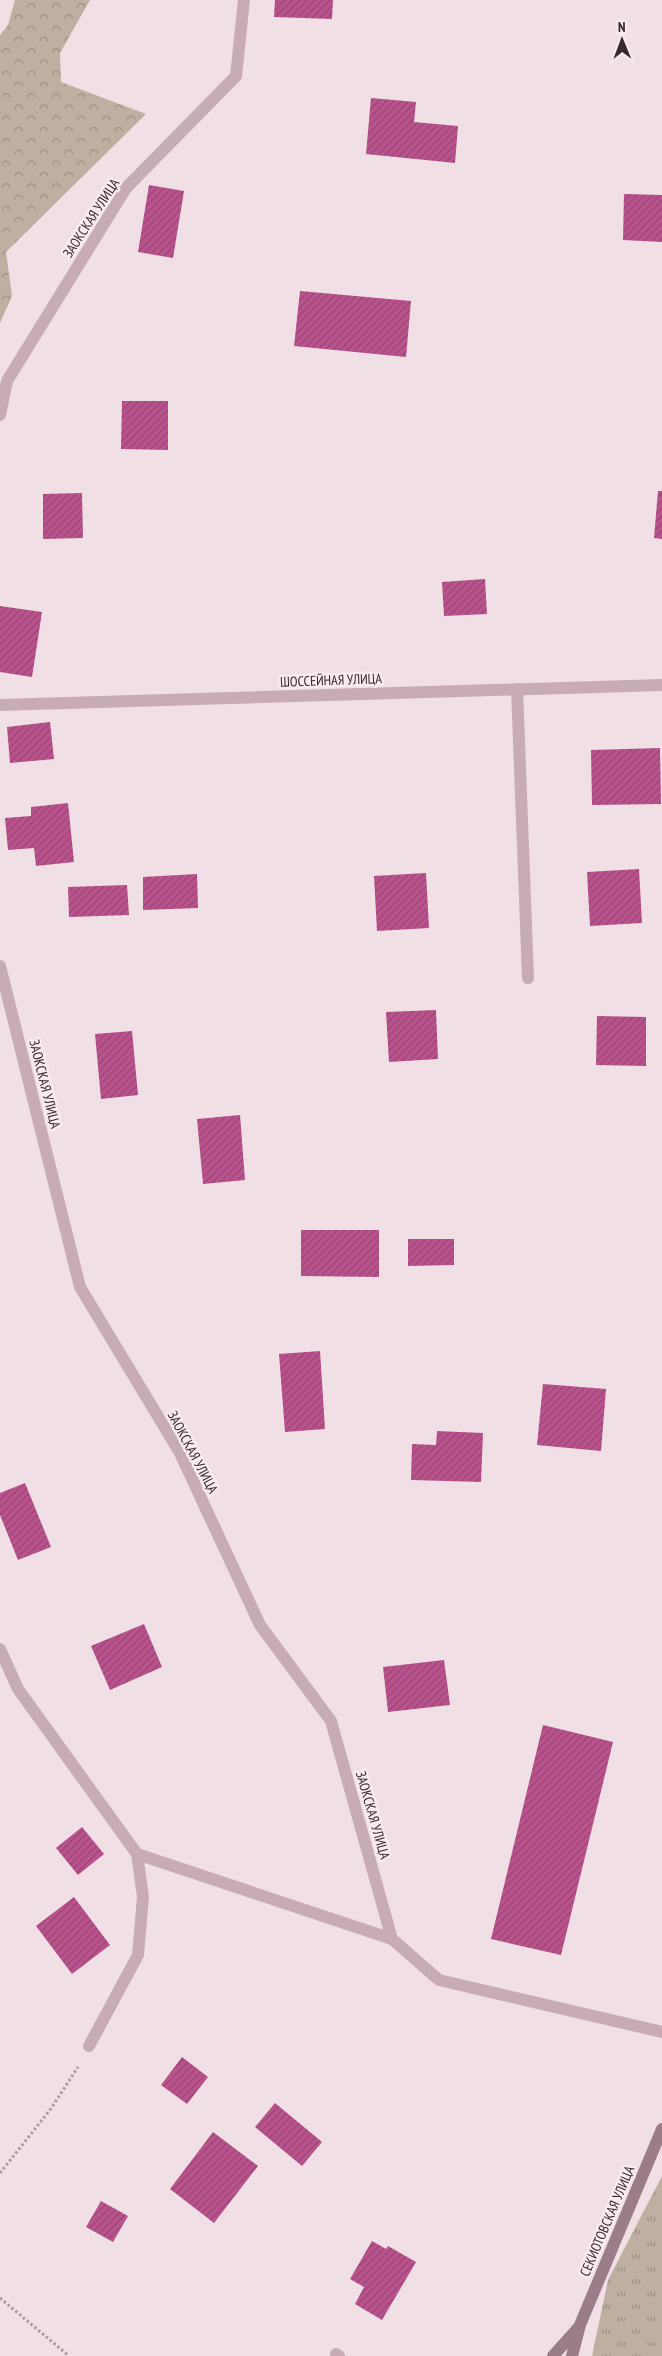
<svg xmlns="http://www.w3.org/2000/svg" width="662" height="2356" font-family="'PT Sans Narrow',sans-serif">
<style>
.grass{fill:url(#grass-tufts)}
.forest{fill:url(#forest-crowns)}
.building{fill:url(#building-hatch)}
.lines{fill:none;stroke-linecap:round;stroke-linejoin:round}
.path{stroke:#b396a1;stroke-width:3;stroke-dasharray:2.5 2.5;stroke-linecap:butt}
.lane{stroke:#c7acb5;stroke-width:12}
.street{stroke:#c7acb5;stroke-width:12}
.secondary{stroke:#9b7d8a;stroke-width:12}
.labels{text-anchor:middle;stroke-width:5;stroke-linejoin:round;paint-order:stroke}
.street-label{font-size:14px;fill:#362a30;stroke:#f8ebee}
</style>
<defs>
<pattern id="grass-tufts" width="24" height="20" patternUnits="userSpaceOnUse" patternTransform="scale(1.25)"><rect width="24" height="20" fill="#beb0a0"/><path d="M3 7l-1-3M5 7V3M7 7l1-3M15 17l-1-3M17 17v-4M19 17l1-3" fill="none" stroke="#9b8f83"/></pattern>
<pattern id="forest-crowns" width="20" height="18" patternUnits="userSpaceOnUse" patternTransform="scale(1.25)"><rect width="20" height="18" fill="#beb0a0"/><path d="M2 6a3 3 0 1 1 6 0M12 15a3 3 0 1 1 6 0" fill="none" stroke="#9b8f83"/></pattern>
<pattern id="building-hatch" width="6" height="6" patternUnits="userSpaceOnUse" patternTransform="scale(1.25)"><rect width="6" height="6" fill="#ba538d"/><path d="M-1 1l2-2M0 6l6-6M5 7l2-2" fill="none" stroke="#984574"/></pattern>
</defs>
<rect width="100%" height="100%" fill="#f0dfe4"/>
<!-- grass -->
<path class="grass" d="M662 2176V2356H592L608 2280Z"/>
<!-- forest -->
<path class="forest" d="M15 0H90L60 53 61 82 146 114 6 252 12 296 0 323V35L8 25Z"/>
<!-- building -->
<path class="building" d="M275 0H333L332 19 274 17Z
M371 98 416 102 414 122 458 126 455 163 366 154Z
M149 185 184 191 173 258 138 252Z
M624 194 662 195V242L623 240Z
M300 291 411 301 406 357 294 346Z
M122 401H168V450L121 449Z
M658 491H662V539L654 538Z
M82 493 83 538 43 539V494Z
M485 579 487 614 444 616 442 582Z
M0 606 42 612 32 677 0 672Z
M50 722 54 759 10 763 7 727Z
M660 748 661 804 592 805 591 750Z
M68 803 74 862 36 866 34 848 8 850 5 818 31 816V807Z
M639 869 642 923 590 926 587 872Z
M426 873 429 928 377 931 374 876Z
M197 874 198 908 143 910V877Z
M127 885 129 915 69 917 68 887Z
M436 1010 438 1059 389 1062 386 1012Z
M597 1016 646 1017V1066L596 1065Z
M132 1031 138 1095 101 1099 95 1034Z
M240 1115 245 1180 203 1184 197 1119Z
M301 1230H379V1277L301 1276Z
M408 1239H454V1265L408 1266Z
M320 1351 325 1429 285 1432 279 1354Z
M543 1384 606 1389 601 1451 537 1445Z
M437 1431 483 1433 481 1482 411 1480 412 1444 436 1445Z
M25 1483 51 1547 18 1560 0 1515V1493Z
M144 1624 162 1667 110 1690 91 1646Z
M444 1660 450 1705 388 1712 383 1667Z
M543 1725 613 1742 561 1955 491 1939Z
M82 1827 104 1854 78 1875 56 1848Z
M74 1897 110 1945 72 1974 36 1926Z
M182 2057 208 2077 187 2104 161 2085Z
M275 2103 322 2142 302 2166 255 2127Z
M213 2132 258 2166 214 2223 170 2189Z
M101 2201 128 2216 113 2242 86 2227Z
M372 2241 386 2249 388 2246 416 2262 382 2320 355 2304 364 2287 350 2279Z"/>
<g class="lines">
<!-- path -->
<path class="path" d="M0 2173 50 2110 78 2067
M0 2298 69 2356"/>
<!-- lane -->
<path class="lane" d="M517 689 528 978
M89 2046 138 1955 143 1897 137 1854
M336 2354 339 2356"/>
<!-- street -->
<path class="street" d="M0 415 7 381 126 188 236 76 244 0
M0 705 662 685
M0 966 80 1287 180 1453 260 1625 331 1721 392 1939 439 1980 662 2032
M0 1649 18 1689 137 1854 392 1939"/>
<!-- secondary -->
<path class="secondary" d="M553 2356 579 2327
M572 2356 580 2325 662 2129"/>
</g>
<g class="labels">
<!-- street labels -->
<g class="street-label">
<text transform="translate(91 218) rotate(-57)" y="5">ЗАОКСКАЯ УЛИЦА</text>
<text transform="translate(331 680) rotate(-2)" y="5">ШОССЕЙНАЯ УЛИЦА</text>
<text transform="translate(45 1084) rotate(76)" y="5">ЗАОКСКАЯ УЛИЦА</text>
<text transform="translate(193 1452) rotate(62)" y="5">ЗАОКСКАЯ УЛИЦА</text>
<text transform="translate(373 1815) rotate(74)" y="5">ЗАОКСКАЯ УЛИЦА</text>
<text transform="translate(607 2221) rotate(-67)" y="5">СЕКИОТОВСКАЯ УЛИЦА</text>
</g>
</g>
<!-- north arrow -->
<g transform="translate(622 40) rotate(359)" stroke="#f8ebee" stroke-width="4" paint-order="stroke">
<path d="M0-4L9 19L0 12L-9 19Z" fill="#362a30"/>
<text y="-8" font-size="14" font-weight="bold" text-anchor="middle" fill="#362a30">N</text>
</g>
</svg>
